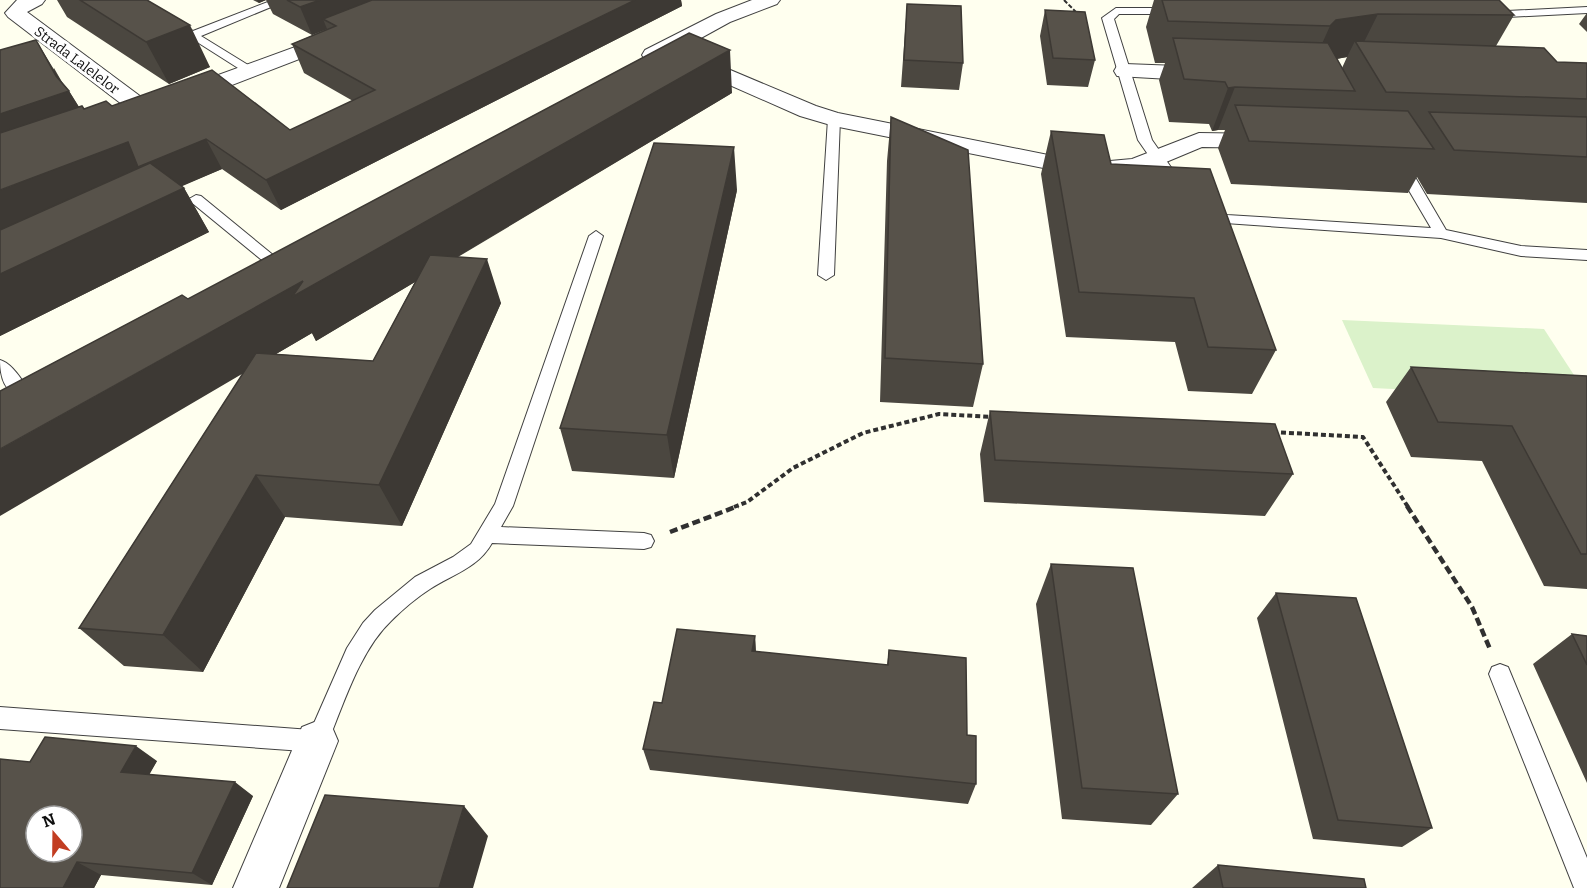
<svg xmlns="http://www.w3.org/2000/svg" width="1587" height="888" font-family="Bitter,serif">
<style>
.pitch{fill:#dbf2ca}
.lines{fill:none;stroke-linecap:round;stroke-linejoin:round}
.lane-casing{stroke:#414141;stroke-width:2}
.street-casing{stroke:#414141;stroke-width:2}
.path-far2{stroke:#303030;stroke-width:2;stroke-dasharray:4.5 2;stroke-linecap:butt}
.path-far1{stroke:#303030;stroke-width:4;stroke-dasharray:5 3;stroke-linecap:butt}
.path{stroke:#303030;stroke-width:4.5;stroke-dasharray:8 4;stroke-linecap:butt}
.lane{fill:#fff;fill-rule:evenodd}
.street{fill:#fff;fill-rule:evenodd}
.wall{fill:#4b4740;fill-rule:evenodd}
.shaded-wall{fill:#3d3934}
.building{fill:#57524a;stroke:#3d3934;stroke-width:1.5;fill-rule:evenodd}
.labels{text-anchor:middle;stroke-width:6;stroke-linejoin:round;paint-order:stroke}
.far-street-label{font-size:14px;fill:#0e0e0e;stroke:#fff}
</style>
<rect width="100%" height="100%" fill="#ffffef"/>
<!-- pitch -->
<path class="pitch" d="M1342 320 1544 329 1587 395V399L1373 388Z"/>
<g class="lines">
<!-- lane casing -->
<g class="lane-casing">
<path id="lane" d="M131 0H144L193 31 273 0H288L201 36 253 68 255 71 249 75Z
M1587 7V13L1488 18 1482 15 1488 12Z
M1116 8H1176L1182 11 1176 14H1119L1114 19 1152 140 1184 186 1182 189H1172L1138 140 1102 18Z
M834 115 840 119 834 275 826 280 818 275 828 119Z
M1401 161 1408 165 1446 230 1521 246 1587 250V260L1521 256 1441 238 1225 223 1201 214 1199 211 1206 207 1227 215 1431 228 1394 165Z
M196 195 201 196 273 255 276 258 273 261H263L191 202 189 199Z
M596 231 603 236 513 506 501 527 644 533 651 535 654 541 651 547 644 549 492 543C478 568 453 574 430 589 416 598 402 610 391 621 359 651 342 709 325 749L317 752 0 729V707L311 730 347 648 363 623 375 610 415 577 453 557 471 544 495 504 589 236Z
M0 360C11 363 21 378 27 388L24 392C4 398 0 374 0 360Z
M1500 664 1508 667 1587 858V888H1574L1489 674 1492 667Z"/>
</g>
<!-- street casing -->
<g class="street-casing">
<path id="street" d="M17 0H45L42 4 27 12 152 105 156 110 152 115 144 117 136 115 8 17 5 13Z
M752 0H780L777 4 730 22 661 60 653 61 645 60 642 55 645 50 716 14Z
M339 31 346 33 349 37 346 41 193 100 185 102 177 100 174 95 177 90Z
M690 53 816 106 838 113 1088 163 1132 159 1199 133 1267 134 1276 136 1279 141 1276 146 1267 148 1202 147 1147 170 1115 176 1088 177 834 126 800 116 682 64 679 59 682 54Z
M1125 64 1205 67 1213 69 1216 74 1213 79 1205 81 1117 76 1114 71 1117 66Z
M317 721 332 727 338 741 279 888H233L302 727Z"/>
</g>
<!-- path-far2 -->
<path class="path-far2" d="M1064 0 1079 15"/>
<!-- path-far1 -->
<path class="path-far1" d="M1273 432 1363 437 1408 507
M734 507 747 502 793 468 863 433 939 414 993 417"/>
<!-- path -->
<path class="path" d="M1407 506 1472 607 1490 649
M670 532 738 506"/>
<!-- lane -->
<use href="#lane" class="lane"/>
<!-- street -->
<use href="#street" class="street"/>
</g>
<!-- wall -->
<path class="wall" d="M57 0H147L210 67 169 84 67 17Z
M253 0H681L682 6 281 210 222 169 181 186 184 188 209 232 0 336V230L54 68 62 82 69 91 79 107 84 109 112 106 290 130 353 101 304 73 292 44 327 29 312 35 273 14 266 0 259 3Z
M1154 0H1499L1514 15 1496 46 1557 62 1587 63V203L1427 194 1417 177 1408 193 1231 184 1218 148 1225 130H1218L1212 131 1209 124 1169 122 1159 80 1165 63H1155L1146 27ZM1347 57 1342 68 1337 59Z
M907 4 963 63 959 90 901 87Z
M1045 10 1095 60 1088 87 1047 85 1040 36Z
M1587 13V32L1579 24Z
M732 93 458 257 501 303 402 526 285 517 203 672 124 666 79 628 243 373 188 299ZM415 282 373 361 276 354 312 333 316 341Z
M891 117 983 364 973 407 880 402 887 161Z
M1051 131 1111 164 1276 350 1252 394 1188 391 1175 342 1066 337 1041 174Z
M737 190 674 478 572 471 560 428Z
M1411 367 1587 376V589L1544 586 1482 461 1411 457 1386 402Z
M990 411 1293 474 1265 516 984 502 980 454Z
M1051 564 1178 794 1151 825 1062 819 1036 604Z
M1276 593 1432 828 1402 847 1313 839 1257 618Z
M1572 634 1587 636V783L1533 664Z
M755 636 756 652 887 665 889 650 967 735 976 784 968 804 650 770 643 749 662 703Z
M157 761 149 774 253 796 212 885 101 875 94 888H0L30 762Z
M1218 865 1366 888H1192Z"/>
<!-- shaded-wall -->
<path class="shaded-wall" d="M257 0H266L259 3Z
M320 0H404L323 19 327 29 312 35 300 7Z
M635 0H681L682 6 281 210 266 180Z
M1378 14 1360 50 1355 41 1347 57 1318 62 1311 68 1330 26 1336 20Z
M190 25 210 67 169 84 146 42Z
M36 40 67 91H69L87 120 0 152V114Z
M730 50 732 93 316 341 312 333 0 516V449L303 281Z
M1235 87 1218 130 1212 131 1228 88Z
M206 139 222 169 157 197 0 230V190L128 142Z
M734 147 737 190 674 478 667 435Z
M184 188 209 232 0 336V274Z
M487 259 501 303 402 526 379 485Z
M256 475 285 517 203 672 163 635Z
M755 636 756 660 752 651Z
M136 746 157 761 143 786 121 772Z
M235 782 253 796 212 885 192 873Z
M464 806 488 836 473 888H439Z
M77 862 101 875 94 888H63Z"/>
<!-- building -->
<path class="building" d="M80 0H147L190 25 146 42Z
M287 0H320L300 7Z
M372 0H635L266 180 206 139 138 167 128 142 0 190V133L82 106 84 109 106 101 112 106 212 70 290 130 375 90 292 44 336 26 323 19Z
M1162 0H1499L1514 15 1378 14 1336 20 1330 26 1168 21Z
M907 4 961 6 963 63 904 60Z
M1045 10 1085 12 1095 60 1053 58Z
M689 33 730 50 292 297 303 281 0 449V391L182 295 188 299Z
M1173 38 1328 43 1355 91 1235 87 1228 88 1225 82 1184 79Z
M36 40 56 76 69 91 0 114V50Z
M1355 41 1544 48 1557 62 1587 63V99L1386 92Z
M1235 105 1408 111 1434 149 1249 141Z
M1429 112 1587 117V157L1454 150Z
M891 117 968 150 983 364 885 358Z
M1051 131 1104 135 1111 164 1210 169 1276 350 1208 347 1194 298 1079 292Z
M654 143 734 147 667 435 560 428Z
M150 163 184 188 0 274V230Z
M430 255 487 259 379 485 256 475 163 635 79 628 256 353 373 361Z
M1411 367 1587 376V554H1581L1512 426 1438 422Z
M990 411 1275 424 1293 474 995 460Z
M1051 564 1133 568 1178 794 1082 788Z
M1276 593 1356 598 1432 828 1338 820Z
M677 629 755 636 752 651 888 665 889 650 966 658 967 735 976 736V784L643 749 654 702 662 703Z
M1572 634 1587 636V665Z
M45 737 136 746 121 772 235 782 192 873 77 862 63 888H0V759L30 762ZM36 816H72V852H36Z
M325 795 464 806 439 888H287Z
M1218 865 1364 879 1366 888H1223Z"/>
<g class="labels">
<!-- far-street labels -->
<g class="far-street-label">
<text transform="translate(77 60) rotate(37)" y="5">Strada Lalelelor</text>
</g>
</g>
<!-- north arrow -->
<g transform="translate(54 834) rotate(340)"><circle r="28" fill="#ffffff" stroke="#9f9f9f" stroke-width="1.5"/>
<path d="M0-4.5L10 22L0 15L-10 22Z" fill="#c23d22"/>
<text y="-9" font-size="16" font-weight="bold" text-anchor="middle" fill="#0e0e0e">N</text>
</g>
</svg>
